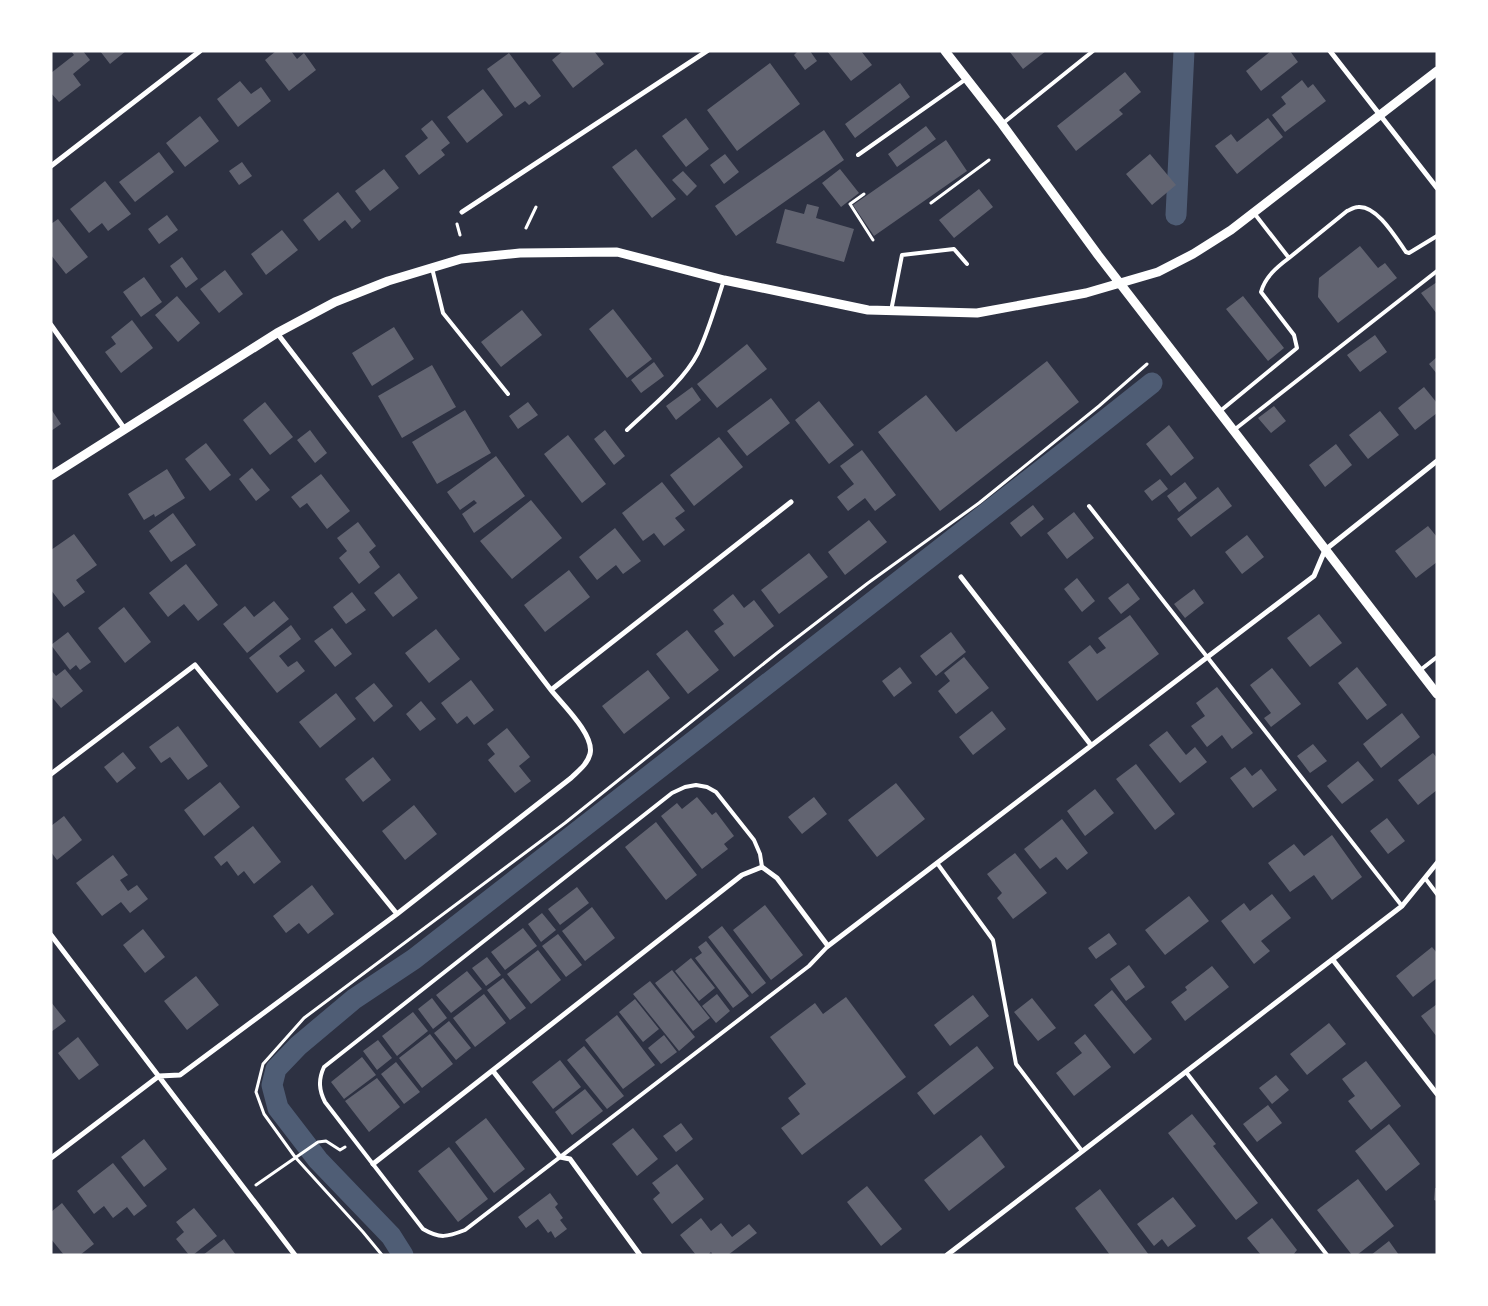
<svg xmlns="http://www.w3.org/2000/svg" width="1488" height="1306" font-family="Commissioner,sans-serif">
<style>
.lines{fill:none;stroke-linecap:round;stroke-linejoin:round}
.canal{stroke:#4f5d75;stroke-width:21}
.building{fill:#626471}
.path{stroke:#fff;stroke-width:3}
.service{stroke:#fff;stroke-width:4}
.minor{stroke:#fff;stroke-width:5}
.tertiary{stroke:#fff;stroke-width:9}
</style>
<rect width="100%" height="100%" fill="#2d3142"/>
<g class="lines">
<!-- canal -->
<path class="canal" d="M1176 215 1184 51
M403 1255 391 1236 318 1160 278 1108 272 1085 276 1069 298 1046 354 999 414 959 1065 452 1152 383"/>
</g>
<!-- building -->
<path class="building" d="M71 51H83L90 60 73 74 81 85 59 102 51 93V73L74 55Z
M100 51H126L110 64Z
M276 51H291L297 59 304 53 316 70 289 91 265 60Z
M563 51H594L604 64 573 88 552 60Z
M798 51H810L817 61 805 70 794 55Z
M827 51H861L872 65 851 81Z
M1009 51H1046L1023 69Z
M1271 51H1290L1298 62 1261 91 1246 71Z
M509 53 541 96 529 105 525 101 515 108 487 69Z
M770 63 800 104 737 151 707 110Z
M1125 72 1141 92 1119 110 1123 114 1076 151 1057 126Z
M1302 80 1308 88 1313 84 1326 101 1285 132 1272 115 1286 104 1281 97Z
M240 81 251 94 261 87 271 101 238 127 217 99Z
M900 83 910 97 855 138 845 124Z
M483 89 503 115 467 143 447 117Z
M200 116 219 141 185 167 166 143Z
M686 118 709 149 686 167 662 136Z
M1268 118 1283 137 1237 174 1215 146 1231 134 1237 142Z
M432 120 450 143 441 150 445 155 419 175 405 156 428 138 421 129Z
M926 126 936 139 897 167 888 154Z
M824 130 844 160 736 236 715 206Z
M946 140 967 171 874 236 853 205Z
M636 149 676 199 652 218 612 167Z
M159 152 174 172 135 202 119 182Z
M725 154 739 172 724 184 710 165Z
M1150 154 1176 185 1152 205 1126 174Z
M242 162 252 176 239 185 229 171Z
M384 169 399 188 370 211 355 191Z
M840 169 859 193 841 207 822 183Z
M683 171 697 186 687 196 672 180Z
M105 181 131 214 108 231 102 223 89 233 70 209Z
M979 189 993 207 954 238 939 220Z
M338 192 361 221 352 229 345 220 319 241 303 220Z
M807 204 819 207 816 218 854 229 844 262 776 243 785 209 804 214Z
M167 215 178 230 159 244 148 229Z
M58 219 88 257 66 274 51 255V224Z
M282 230 298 250 266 275 251 254Z
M1360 246 1378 268 1385 263 1397 278 1338 323 1318 297 1319 278Z
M182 257 198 279 186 288 170 266Z
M225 270 243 294 219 313 200 289Z
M144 277 162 302 141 317 123 292Z
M1437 282V314L1421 293Z
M177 296 200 323 178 342 155 315Z
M1243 296 1284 348 1268 361 1226 309Z
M613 309 652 359 627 378 589 329Z
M522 310 542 335 501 367 481 342Z
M132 320 153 348 121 373 105 352 116 344 111 337Z
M394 327 414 359 372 386 352 353Z
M1375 335 1387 352 1360 372 1347 355Z
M747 344 767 369 717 408 697 384Z
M1437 357V374L1429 364Z
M1047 361 1079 402 940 511 878 432 926 395 956 432Z
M654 362 664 376 641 393 631 380Z
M432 365 456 407 402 438 378 396Z
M692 387 701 400 676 420 666 406Z
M1424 387 1437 403V413L1415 430 1398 408Z
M771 398 790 423 747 456 727 431Z
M819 401 854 445 829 464 795 420Z
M265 402 293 437 270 455 243 420Z
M528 402 538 415 518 429 509 416Z
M1274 406 1286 421 1271 433 1258 418Z
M51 409 61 424 51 431Z
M465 410 491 453 437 484 412 442Z
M1380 411 1399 435 1368 459 1349 435Z
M1169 425 1194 458 1171 476 1146 444Z
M310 430 327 453 315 463 297 440Z
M605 430 625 456 614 465 594 439Z
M568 435 606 484 582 503 544 454Z
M719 437 743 467 694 506 670 475Z
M206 443 231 475 210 491 185 459Z
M1336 444 1352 465 1325 487 1309 465Z
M862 450 896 495 875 511 865 498 848 511 837 497 854 484 840 466Z
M496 456 525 496 474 533 462 514 477 503 474 500 460 510 447 492Z
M252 468 270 490 256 501 239 479Z
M167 469 185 498 155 517 154 514 144 520 128 494Z
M321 474 350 511 327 529 307 503 300 508 291 497Z
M1160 479 1168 489 1152 501 1144 491Z
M662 482 685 511 675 518 685 530 664 546 654 533 643 541 622 513Z
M1185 482 1197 498 1179 512 1167 496Z
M1218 487 1232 506 1191 537 1177 519Z
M531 500 562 538 512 579 480 541Z
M1033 505 1044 519 1021 537 1010 523Z
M1074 512 1094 538 1067 559 1047 533Z
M173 513 196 545 171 562 149 531Z
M869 520 887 542 845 575 828 552Z
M358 522 376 546 369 552 380 567 359 584 339 558 347 551 337 538Z
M1428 526 1437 537V562L1416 578 1395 551Z
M615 528 641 561 623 574 616 565 597 580 579 557Z
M74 534 97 565 76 580 85 592 64 607 51 590V550Z
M1247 535 1264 557 1242 574 1225 552Z
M809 553 828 577 779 614 761 590Z
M186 564 218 605 198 621 184 604 168 617 149 593Z
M569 570 590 597 545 632 524 605Z
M399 573 418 598 393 617 374 593Z
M1077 578 1095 601 1082 612 1064 589Z
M1128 583 1140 599 1121 614 1108 598Z
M1194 589 1204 603 1185 618 1174 604Z
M352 592 366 610 346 624 333 607Z
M733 594 744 608 754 600 774 626 734 657 714 631 724 624 713 610Z
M274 601 289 619 247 653 223 624 245 606 254 617Z
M124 607 151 642 125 663 98 628Z
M1319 614 1342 643 1310 667 1287 638Z
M1130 615 1159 654 1097 701 1068 662 1090 645 1097 654 1106 648 1098 638Z
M291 625 301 639 279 656 288 667 297 661 305 671 277 693 249 658Z
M332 628 352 654 335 667 314 641Z
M436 629 460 659 429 683 405 653Z
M687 630 719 670 688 694 656 654Z
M68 632 91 662 80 670 76 665 70 670 51 645Z
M951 632 966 652 936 676 920 656Z
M964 657 989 688 956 714 938 691 950 681 944 673Z
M900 667 912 683 894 697 882 681Z
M1357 667 1387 705 1367 720 1338 683Z
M1272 668 1301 704 1271 727 1264 718 1271 713 1250 685Z
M65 669 83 691 61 708 51 696V670L56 676Z
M648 670 670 698 624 734 602 706Z
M471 680 494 710 474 725 467 716 457 724 441 703Z
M374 683 393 706 374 722 355 698Z
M1217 687 1253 733 1232 749 1222 735 1207 747 1191 726 1205 716 1196 703Z
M336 693 356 719 320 748 299 722Z
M421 701 436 719 420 731 406 714Z
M992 711 1006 729 973 755 959 737Z
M1402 713 1420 737 1381 768 1363 744Z
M178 726 208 766 188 780 170 757 161 763 149 747Z
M507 728 530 757 519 766 531 781 515 793 488 760 495 754 487 744Z
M1167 731 1186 755 1195 747 1207 762 1180 783 1149 745Z
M1313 744 1327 761 1310 773 1297 756Z
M123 752 136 768 117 783 104 767Z
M1433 753 1437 758V790L1418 805 1398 780Z
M373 757 391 780 363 802 345 779Z
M1358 761 1374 780 1342 804 1327 786Z
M1136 764 1175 814 1155 830 1116 779Z
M1245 767 1252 776 1261 769 1277 790 1253 808 1230 778Z
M220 782 240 807 204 836 184 810Z
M896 783 925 819 877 857 848 820Z
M1095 789 1114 813 1085 836 1067 811Z
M697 797 712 815 716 812 734 836 724 844 728 849 702 869 661 816 677 803 682 809Z
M814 797 827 814 802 834 788 817Z
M414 805 437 834 405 860 382 831Z
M64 816 82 840 57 860 51 852V826Z
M1387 818 1405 841 1388 854 1370 831Z
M1062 819 1088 853 1067 870 1056 857 1040 869 1024 849Z
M656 822 697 875 666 900 625 847Z
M253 826 281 862 254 884 244 871 238 876 227 861 221 866 214 857Z
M1332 835 1362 877 1332 900 1314 875 1290 892 1268 863 1294 844 1304 856Z
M1015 853 1047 893 1013 919 997 898 1002 893 987 874Z
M113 855 128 875 120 880 128 891 137 885 148 899 130 913 121 902 102 916 76 883Z
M312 885 334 914 308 934 299 923 286 933 273 916Z
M577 887 589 903 560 925 548 909Z
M1272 894 1291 918 1261 941 1270 951 1254 964 1221 921 1244 903 1250 911Z
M1189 896 1209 921 1165 955 1145 930Z
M765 905 803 955 771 980 733 930Z
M592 907 615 938 585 961 562 931Z
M542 913 556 930 541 942 528 924Z
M722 926 766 983 752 994 708 937Z
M523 928 537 946 505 970 491 952Z
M143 929 165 957 145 973 123 945Z
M1109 933 1117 944 1096 959 1088 948Z
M558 934 582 965 566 977 542 946Z
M706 941 749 996 733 1008 695 958 702 953 698 947Z
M1432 947 1437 953V978L1413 997 1396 976Z
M538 950 561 980 531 1004 507 974Z
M487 957 501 975 486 986 472 968Z
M691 958 715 988 699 1001 675 971Z
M1129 965 1145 987 1126 1001 1110 979Z
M1212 966 1229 987 1185 1021 1171 1002 1187 990 1185 987Z
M672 970 710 1018 693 1031 655 983Z
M467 971 482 989 451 1013 436 995Z
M196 976 219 1005 187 1030 164 1001Z
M503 978 526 1008 510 1020 487 990Z
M650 981 695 1037 679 1051 633 994Z
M1112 990 1152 1039 1134 1054 1094 1005Z
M484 994 506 1023 475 1047 453 1018Z
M717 994 730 1011 716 1023 702 1006Z
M973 995 989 1016 950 1046 934 1025Z
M846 997 906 1077 802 1155 781 1128 800 1114 788 1098 806 1084 770 1037 815 1003 823 1014Z
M432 998 447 1018 433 1029 418 1009Z
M1032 998 1056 1028 1038 1041 1014 1012Z
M635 999 659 1029 643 1042 619 1012Z
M51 1002 66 1021 51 1032Z
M1437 1004V1037L1421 1016Z
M413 1012 428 1031 397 1056 382 1036Z
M617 1015 655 1065 623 1089 585 1040Z
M449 1021 471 1048 456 1060 434 1033Z
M1329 1023 1346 1044 1307 1075 1290 1054Z
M430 1034 453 1064 422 1088 399 1058Z
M1085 1034 1111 1067 1074 1096 1056 1073 1082 1053 1074 1043Z
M664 1035 677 1052 661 1064 648 1048Z
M78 1037 99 1065 79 1080 58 1053Z
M378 1040 392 1058 377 1070 363 1051Z
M584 1046 624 1096 607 1109 567 1060Z
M977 1046 994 1068 934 1115 917 1093Z
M362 1057 376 1075 344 1099 331 1082Z
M560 1060 581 1087 553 1109 532 1082Z
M1366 1061 1401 1106 1371 1130 1348 1101 1355 1096 1342 1079Z
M396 1062 420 1092 404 1104 381 1074Z
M1276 1075 1289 1090 1272 1104 1259 1088Z
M377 1078 400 1107 369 1132 345 1101Z
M585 1089 603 1111 572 1135 555 1112Z
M1268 1105 1282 1123 1257 1142 1243 1124Z
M1192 1114 1216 1144 1213 1146 1258 1203 1236 1220 1168 1133Z
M486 1118 525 1169 494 1193 455 1142Z
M681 1123 693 1139 676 1152 663 1136Z
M1389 1124 1420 1164 1386 1191 1355 1151Z
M633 1128 658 1159 637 1176 612 1144Z
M981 1135 1005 1167 949 1211 924 1180Z
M144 1139 167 1169 144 1187 121 1157Z
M449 1147 488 1199 458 1222 418 1171Z
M113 1163 147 1206 134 1216 127 1207 113 1218 104 1206 94 1214 77 1191Z
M677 1164 704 1199 672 1224 653 1199 660 1193 652 1183Z
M1358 1179 1394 1226 1357 1255H1352L1317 1210Z
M867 1186 902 1229 881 1246 847 1202Z
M1435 1188H1437V1201L1434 1200Z
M1100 1189 1149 1255H1110L1075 1208Z
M550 1193 558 1204 555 1207 563 1218 560 1220 567 1229 555 1238 551 1231 548 1233 538 1219 526 1228 518 1217Z
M1173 1197 1196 1226 1168 1247 1162 1239 1154 1246 1137 1224Z
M62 1203 94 1244 80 1255H64L51 1239V1212Z
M194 1208 217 1236 193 1255H189L176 1239 184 1232 176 1222Z
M701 1218 711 1231 721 1223 732 1237 749 1224 757 1233 728 1255H713L711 1252 708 1255H696L680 1235Z
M1272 1218 1297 1250 1293 1255H1261L1247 1238Z
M224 1239 236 1255H203Z
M1389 1241 1399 1255H1371Z"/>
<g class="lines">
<!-- path -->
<path class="path" d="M864 194 850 204 873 240
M931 203 989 160
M457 224 460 235
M526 228 536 207
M256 1185 318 1142 326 1141 340 1150 345 1147
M382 1255 363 1232 295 1157 264 1114 256 1092 263 1064 304 1018 565 823 777 653 868 583 979 503 1099 406 1147 364"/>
<!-- service -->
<path class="service" d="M1002 124 1093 51
M858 155 966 79
M1289 258 1347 211C1350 210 1354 207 1358 207 1377 205 1396 238 1406 252L1409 253 1437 236
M432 268 443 313 508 394
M891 311 902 255 954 249 967 264
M1219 412 1297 348 1294 335 1261 292C1265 277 1277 267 1289 258L1254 213
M627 430C650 408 683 382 698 353 709 330 716 304 724 280
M1234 430 1437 271
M1089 506 1402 906
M1419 671 1437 657
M937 863 993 940 1016 1064 1082 1151
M762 867 760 854 754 840 716 792 707 787 696 785 685 787 672 793 324 1067C318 1080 319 1090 325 1102L423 1229C440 1239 447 1237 465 1230L809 966 828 946
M1425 878 1437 894
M1186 1072 1327 1255"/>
<!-- minor -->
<path class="minor" d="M1330 51 1437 188
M51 166 200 51
M462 212 707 51
M51 325 124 428
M961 577 1091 745
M551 690 791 502
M51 774 195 665 397 914
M51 935 295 1255
M1333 960 1437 1094
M493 1071 560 1157 570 1159 640 1255
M51 1158 159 1076 180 1075 397 914 571 778C578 771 587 765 590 754 595 735 562 704 551 690L277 333
M373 1164 742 875 762 867 777 878 828 946 1314 576 1325 550 1437 461
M947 1255 1402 906 1437 863"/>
<!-- tertiary -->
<path class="tertiary" d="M945 51 1002 124 1098 255 1437 694
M51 476 277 333 335 302 388 281 461 259 520 253 617 252 724 280 868 310 977 313 1086 293 1158 272 1193 254 1231 230 1437 71"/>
</g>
<!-- border -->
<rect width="1488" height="1306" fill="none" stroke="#ffffff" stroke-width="105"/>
</svg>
